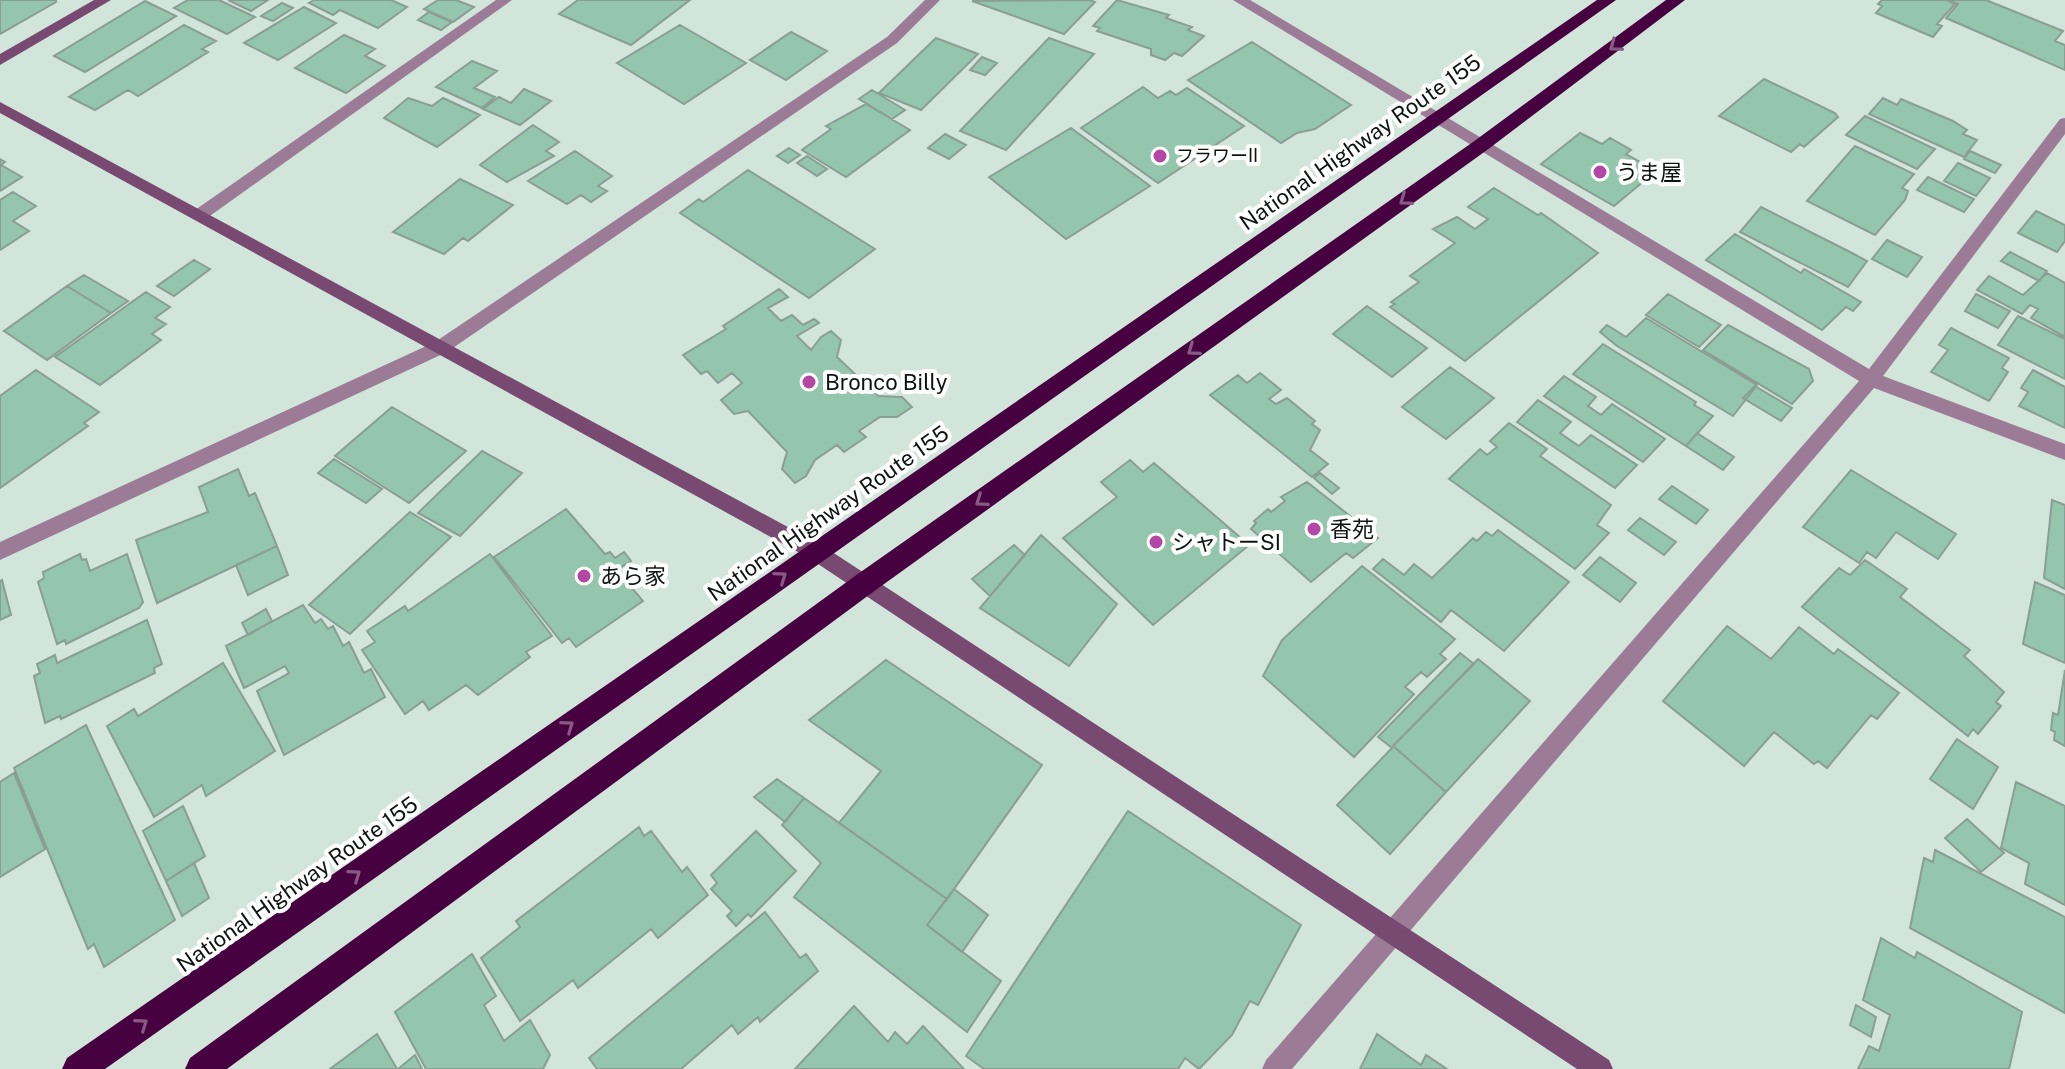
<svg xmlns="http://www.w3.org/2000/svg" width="2065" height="1069" font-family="'Public Sans','Noto Sans JP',sans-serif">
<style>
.building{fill:#94c5ad;stroke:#8b9e94;stroke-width:2}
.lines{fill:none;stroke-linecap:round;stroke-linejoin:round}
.street{fill:#9b7b95;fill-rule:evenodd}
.secondary{fill:#794a71;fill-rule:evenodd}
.highway{fill:#470140;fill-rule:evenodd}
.oneway{stroke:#875a83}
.poi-dot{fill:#b447a5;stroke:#fff;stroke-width:3}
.labels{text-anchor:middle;stroke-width:8;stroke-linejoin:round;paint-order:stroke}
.far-poi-label{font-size:18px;fill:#0d1410;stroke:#fff;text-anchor:start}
.street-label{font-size:22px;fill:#0d1410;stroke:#fff}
.poi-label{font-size:22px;fill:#0d1410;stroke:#fff;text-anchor:start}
</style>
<rect width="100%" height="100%" fill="#d1e5db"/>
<!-- building -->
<path class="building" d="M0 0H56V2L0 34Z
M188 0H219L255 17 227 34 174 8Z
M228 0H268L251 11Z
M314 0H391L407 7 378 28 340 10 333 15 309 3Z
M438 0H456L474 7 453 22 424 9Z
M578 0H690L631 45 559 14Z
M1090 0 1095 2 1064 34 972 1Z
M1117 0 1169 15 1166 18 1192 27 1188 30 1204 36 1182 56 1174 53 1165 60 1151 55V49L1097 31 1100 28 1093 26Z
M1882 0H1946L1955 4 1937 24 1942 26 1933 37 1876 13 1882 6 1878 4Z
M1948 0H1986L2063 31 2055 41 2065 45V70L1946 18 1958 4Z
M145 1 176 16 85 72 54 56Z
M282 3 293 8 273 21 261 16Z
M304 7 336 23 278 60 244 43Z
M429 12 452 22 441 30 418 20Z
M184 25 216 41 202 49 208 52 138 96 128 90 95 110 69 97Z
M680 25 746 63 684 104 617 63Z
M791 32 827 51 786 80 750 60Z
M344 35 375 49 365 56 385 66 346 93 295 68Z
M936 38 978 54 921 110 879 93Z
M1049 38 1094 54 1006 150 960 131Z
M1252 42 1351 105 1315 129 1297 133 1281 143 1188 80Z
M982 57 997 63 985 75 970 70Z
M472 61 497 71 474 88 495 97 482 108 436 87Z
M1764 79 1835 113 1838 117 1804 147 1800 144 1791 152 1719 116Z
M1143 87 1158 98 1170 91 1176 95 1187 88 1244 126 1158 183 1081 128Z
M524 89 551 101 520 125 483 109 499 97 511 103Z
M872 90 905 110 892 119 859 99Z
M408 98 432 106 443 98 480 115 437 147 384 118Z
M1883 98 1897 105 1901 99 1953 121 1967 130 1963 134 1977 140 1964 157 1869 114Z
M866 104 910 130 846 177 802 150 831 129 826 126Z
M1865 116 1935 149 1917 169 1846 135Z
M533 125 559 142 546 151 554 156 507 182 480 165Z
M1071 128 1150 186 1066 239 989 177Z
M1580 133 1602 144 1610 138 1631 150 1626 154 1656 171 1614 206 1541 164Z
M945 134 966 145 949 159 928 148Z
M1855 146 1914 174 1902 188 1908 191 1905 200 1875 235 1807 201Z
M789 148 800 155 788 163 777 156Z
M575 151 612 176 598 186 607 191 591 202 581 195 567 204 528 181Z
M1970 151 2001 165 1995 173 1964 159Z
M807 156 827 169 817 176 797 163Z
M0 159 5 162 1 165 22 177 0 191Z
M1958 163 1990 178 1976 196 1944 181Z
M748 170 875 249 809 298 680 213 699 199 703 202Z
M1928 177 1974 199 1964 212 1917 190Z
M460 179 513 205 468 241 463 238 444 254 393 232Z
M1494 188 1538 215 1541 213 1598 253 1465 361 1390 307 1395 304 1391 302 1419 282 1410 276 1455 243 1433 229 1457 217 1475 229 1488 219 1468 207Z
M13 192 36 206 13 221 29 231 0 250V200Z
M1761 207 1854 254 1867 261 1848 287 1740 232Z
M2036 211 2065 225V241L2057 252 2018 233Z
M1735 234 1801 273 1804 269 1861 302 1853 311 1846 307 1822 330 1706 260Z
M1887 240 1922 257 1907 277 1872 259Z
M2010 252 2047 271 2039 281 2001 261Z
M194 260 210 269 174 296 157 286Z
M2047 273 2065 283V337L2031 318 2038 309 2030 305 2022 314 1977 290 1989 276 2023 295Z
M84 275 128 301 111 313 67 286Z
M67 286 111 313 47 360 4 331Z
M779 289 788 297 768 308 781 321 792 315 803 325 814 319 819 323 797 336 811 350 821 337 831 331 841 340 837 357 878 396 902 397 912 407 897 417H880L859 431 866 437 844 452 837 445 815 460 806 476 795 483 782 469 787 452 748 411 734 414 721 400 742 383 732 373 718 383 707 371 701 374 683 355 726 329 723 326Z
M146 292 170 307 155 318 166 324 152 334 161 340 100 385 55 357Z
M1668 294 1721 325 1699 347 1646 315Z
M1976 294 2010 311 1998 328 1965 311Z
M1367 306 1427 348 1392 377 1333 334Z
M2018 316 2065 339V379L1998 345Z
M1646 318 1757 385 1733 416 1617 346 1600 332 1607 325 1626 337Z
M1728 325 1809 369 1813 381 1792 404 1703 350Z
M1951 328 2009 358 2002 368 2008 372 1989 401 1931 372 1948 350 1939 345Z
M1603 344 1696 402 1694 405 1713 416 1686 446 1573 374Z
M1450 367 1494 398 1446 439 1402 407Z
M36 370 99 412 84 423 88 426 0 488V396Z
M2033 370 2065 387V428L2019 406 2028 392 2021 388Z
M1260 373 1281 390 1269 399 1276 404 1287 398 1315 421 1312 424 1320 430 1310 450 1328 464 1312 477 1210 395 1238 375 1247 383Z
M1564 376 1596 397 1588 406 1601 415 1612 404 1665 439 1643 462 1544 396Z
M1755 386 1792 408 1781 421 1743 398Z
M1538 400 1571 422 1560 433 1579 446 1591 435 1637 465 1615 488 1517 422Z
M392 407 466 451 409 503 335 456Z
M1509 423 1547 449 1540 456 1611 505 1597 525 1609 533 1575 569 1449 479 1480 449 1487 455 1497 447 1490 441Z
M1697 433 1734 457 1723 470 1686 446Z
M482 451 522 473 460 536 418 513Z
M334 459 382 489 366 503 318 473Z
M1130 460 1143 472 1154 463 1249 545 1153 625 1063 538 1117 497 1101 482Z
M238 469 249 496 255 493 277 546 157 603 136 540 208 512 199 487Z
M1851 470 1956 534 1938 559 1896 532 1876 558 1867 552 1859 563 1803 527Z
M1320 473 1339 488 1332 494 1314 478Z
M1307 482 1378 538 1353 558 1346 553 1311 582 1251 529 1256 523 1254 521 1268 509 1271 512 1285 501 1281 497Z
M1672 486 1708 510 1696 524 1659 499Z
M2052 500 2065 505V589L2044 578Z
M566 509 605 554 610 552 615 558 624 552 631 561 617 570 643 601 576 647 569 638 562 643 494 557Z
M410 512 451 537 350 634 309 605Z
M1640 518 1676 542 1664 555 1628 530Z
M1498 530 1569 582 1504 651 1451 610 1441 622 1373 569 1383 559 1404 575 1414 564 1432 578 1473 538 1477 541 1486 532 1492 536Z
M1041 535 1117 604 1069 666 980 608Z
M1014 545 1025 555 990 596 972 579Z
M277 546 288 575 248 595 236 565Z
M80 554 82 560 86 559 90 571 127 554 143 602 139 608 66 644 65 640 57 644 38 582 44 578 43 572Z
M490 554 552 636 526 652 530 657 478 695 466 685 429 710 423 701 405 714 362 650 375 642 367 631 405 606 408 611Z
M1600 557 1636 583 1620 602 1583 575Z
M1865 560 1907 589 1900 597 1970 650 1964 656 2004 692 1996 702 2001 706 1978 734 1973 729 1968 736 1802 607 1839 568 1850 575Z
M1362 566 1455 639 1440 654 1446 659 1427 677 1421 672 1405 687 1414 694 1354 757 1263 676 1282 640Z
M2 580 11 615 0 620V581Z
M2035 582 2065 595V663L2023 644Z
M303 605 315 623 321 619 328 629 333 626 343 646 349 642 364 673 371 669 385 697 284 755 257 691 289 673 285 666 244 688 226 646Z
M266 609 272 621 248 635 242 623Z
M147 620 162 664 154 668 155 673 61 719 60 716 45 723 34 676 40 673 37 664 55 655 57 663Z
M1727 626 1771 659 1799 627 1834 654 1838 649 1899 693 1877 719 1871 715 1827 768 1818 761 1814 764 1774 732 1744 766 1663 701Z
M1460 653 1474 664 1393 746 1446 792 1390 854 1337 805 1392 748 1378 737Z
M1478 659 1530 701 1446 792 1393 746Z
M886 660 1042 765 947 899 839 823 881 771 809 720Z
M223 663 275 751 206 796 202 785 154 817 107 726 134 709 138 716Z
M2065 670V746L2054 740 2055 732 2051 730 2053 713 2058 715Z
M86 725 175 920 104 967 94 944 88 949 14 768Z
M1957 739 1998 767 1973 809 1930 779Z
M14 773 45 849 0 877V782Z
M777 779 804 798 785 822 754 797Z
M2016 782 2065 806V905L2025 884 2029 863 2001 848Z
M804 798 947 899 927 925 1001 981 967 1032 794 897 821 863 782 825Z
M183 806 205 856 166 881 143 831Z
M1128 811 1301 925 1258 1005 1250 1001 1232 1035 1199 1069 1185 1058 1178 1069H984L966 1056Z
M1967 819 2004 853 1981 872 1945 838Z
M639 827 644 836 651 831 682 872 687 867 708 895 658 938 651 929 578 988 573 980 520 1021 481 958 520 927 516 921Z
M756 831 796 871 751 917 748 914 736 926 727 916 732 911 711 889 717 883 711 875Z
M1935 850 2065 917V1013L1910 928 1924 858 1933 862Z
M194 863 209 898 182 916 166 881Z
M954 889 988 915 962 952 927 925Z
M765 912 800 958 806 954 818 971 760 1022 758 1017 738 1034 732 1025 681 1069H597L589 1058Z
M1881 938 1915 958 1917 952 2022 1012 2009 1069H1858L1869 1046 1879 1051 1890 1015 1863 1000Z
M472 954 496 996 484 1005 504 1041 530 1020 550 1055 543 1069H426L395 1012Z
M1856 1005 1876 1017 1871 1037 1850 1025Z
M854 1006 888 1042 895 1032 907 1044 923 1026 964 1069H795Z
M377 1034 397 1069H330Z
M1377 1034 1421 1065 1426 1055 1447 1069H1360Z
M415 1055 422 1069H398Z"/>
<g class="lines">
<!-- street -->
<path class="street" d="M496 0H512L207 218H195V210Z
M925 0H940L897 43 447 352 0 560V542L435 342 887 37Z
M1233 0H1250L1869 369 2060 119 2065 118V134L1883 376 2065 444V460L1874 388 1292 1069H1262L1266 1060 1859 381Z"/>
<!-- secondary -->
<path class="secondary" d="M94 0H111L0 65V54Z
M0 102 823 546 1609 1060 1613 1069H1577L809 558 0 113Z"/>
<!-- highway -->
<path class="highway" d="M1597 0H1616L105 1069H62L67 1058Z
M1666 0H1685L1487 150 873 592 227 1069H185L190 1058 855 576 1473 142Z"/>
</g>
<!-- one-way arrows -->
<defs><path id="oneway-chevron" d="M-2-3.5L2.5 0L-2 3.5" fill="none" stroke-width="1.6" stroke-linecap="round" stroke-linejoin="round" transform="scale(2)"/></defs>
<g class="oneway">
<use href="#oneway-chevron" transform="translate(1615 46) rotate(143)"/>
<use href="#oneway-chevron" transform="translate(1405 200) rotate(145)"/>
<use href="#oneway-chevron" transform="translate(1193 350) rotate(145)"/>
<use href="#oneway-chevron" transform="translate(981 501) rotate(145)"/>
<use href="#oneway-chevron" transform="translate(781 577) rotate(-35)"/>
<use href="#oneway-chevron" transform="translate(568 726) rotate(-35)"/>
<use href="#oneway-chevron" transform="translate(355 875) rotate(-35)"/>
<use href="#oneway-chevron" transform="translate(142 1024) rotate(-35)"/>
</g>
<!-- markers -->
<g class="poi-dot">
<circle cx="1160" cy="156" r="8"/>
<circle cx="1600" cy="172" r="8"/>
<circle cx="809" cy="382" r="8"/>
<circle cx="1314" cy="529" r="8"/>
<circle cx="1156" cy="542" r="8"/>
<circle cx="584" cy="576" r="8"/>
</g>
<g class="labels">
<!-- far-poi labels -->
<g class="far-poi-label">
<text x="1176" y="162">フラワーII</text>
</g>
<!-- street labels -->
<g class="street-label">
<text transform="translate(1360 142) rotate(-35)" y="8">National Highway Route 155</text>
<text transform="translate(828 513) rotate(-35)" y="8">National Highway Route 155</text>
<text transform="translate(297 884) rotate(-35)" y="8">National Highway Route 155</text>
</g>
<!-- poi labels -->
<g class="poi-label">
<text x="1616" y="180">うま屋</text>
<text x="825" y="390">Bronco Billy</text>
<text x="1330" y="537">香苑</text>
<text x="1172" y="550">シャトーSI</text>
<text x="600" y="584">あら家</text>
</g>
</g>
</svg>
